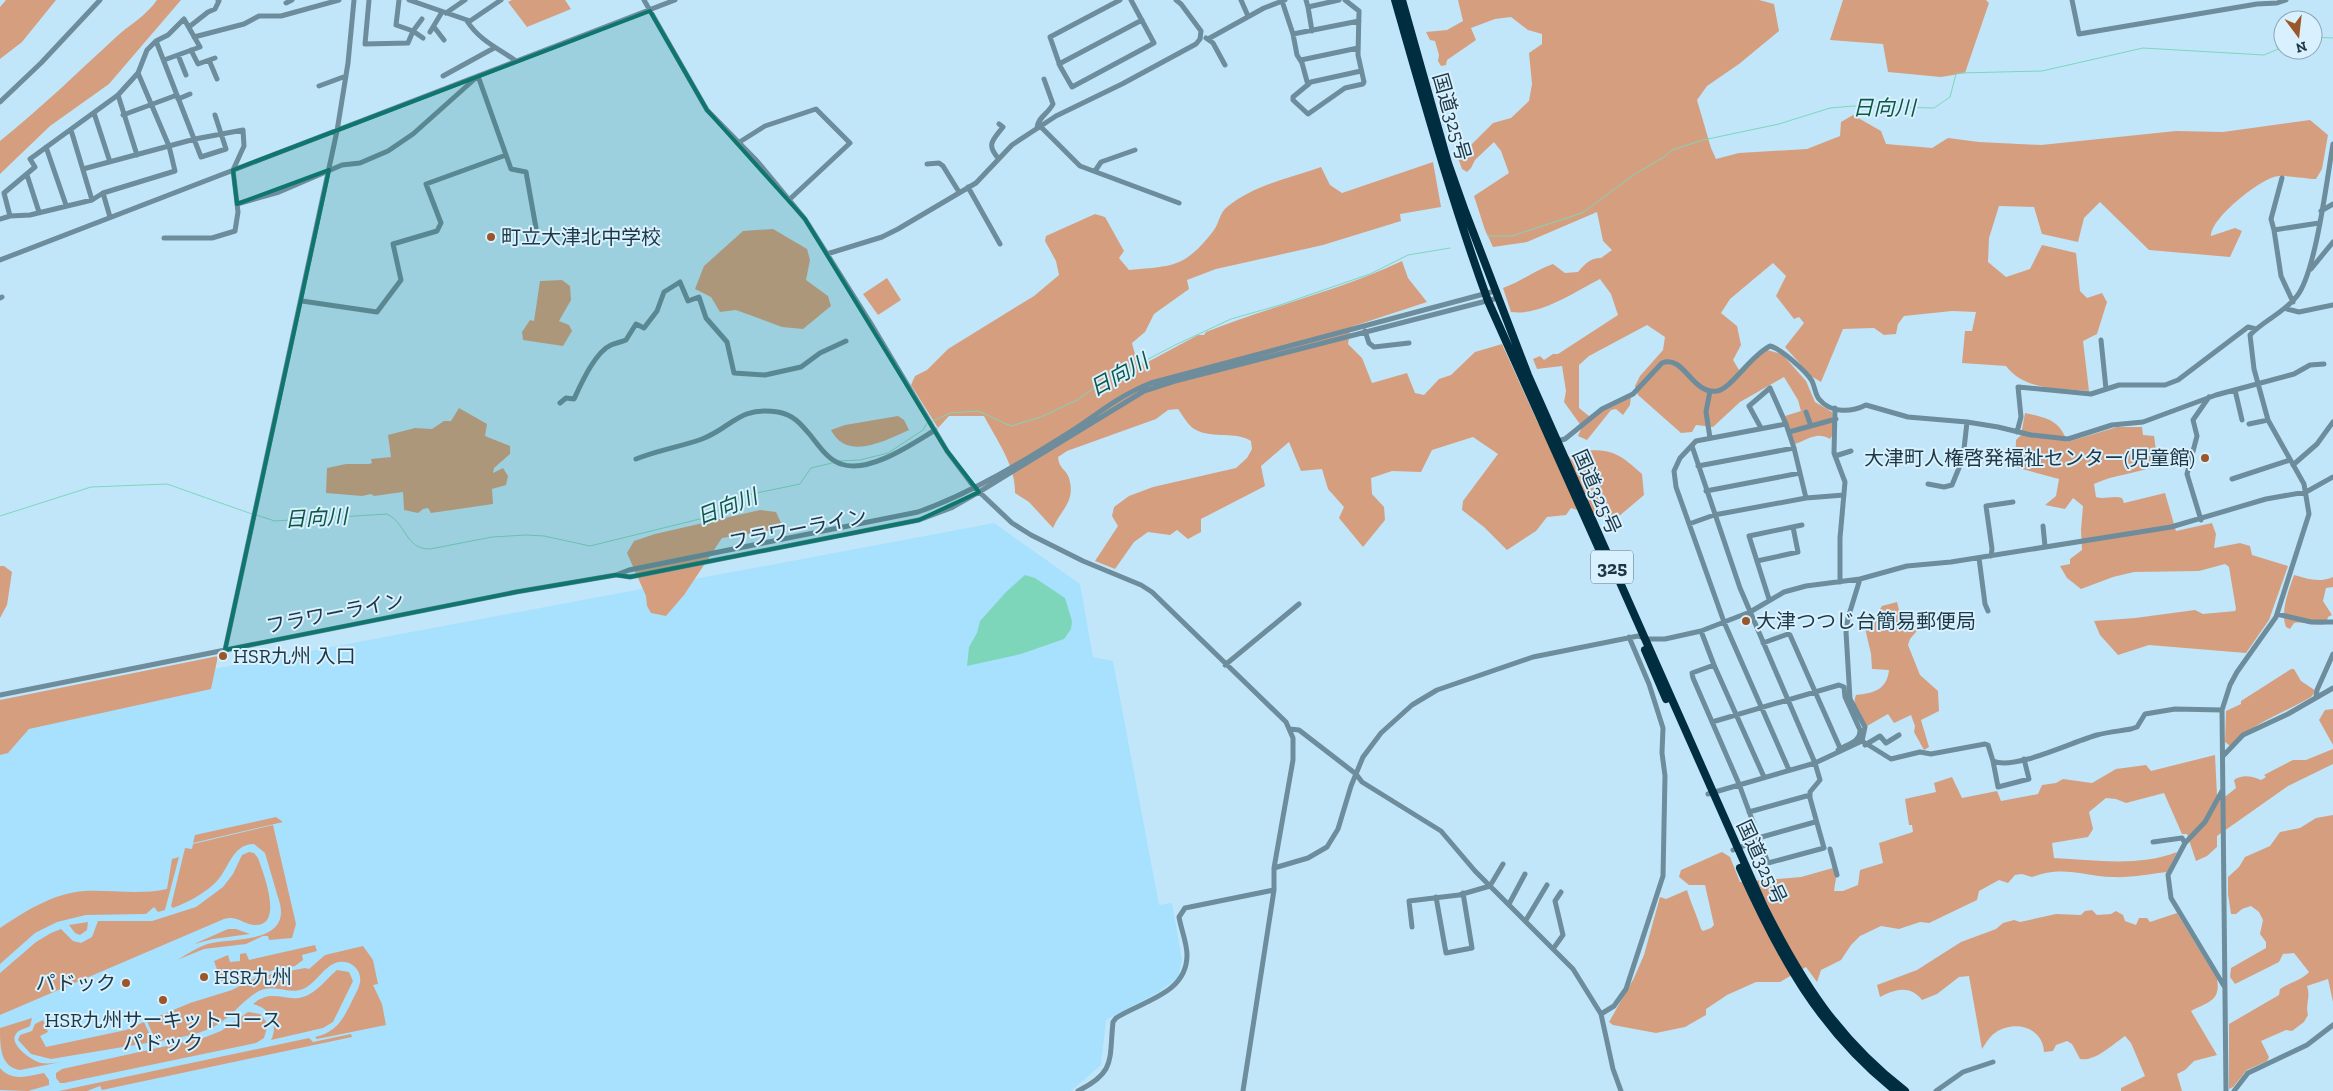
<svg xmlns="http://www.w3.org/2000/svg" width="2333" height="1091" font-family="'Zilla Slab','Noto Sans JP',serif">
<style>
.built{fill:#a8e1fe}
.green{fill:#d59f7f}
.water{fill:#7ed6ba}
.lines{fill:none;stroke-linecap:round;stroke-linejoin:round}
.stream{stroke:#7ed6ba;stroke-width:1}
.minor{stroke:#6d8c9c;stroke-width:5}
.highway{stroke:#002d3f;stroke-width:8}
.marked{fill:#0f766e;fill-opacity:0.2;stroke:#0f766e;stroke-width:4;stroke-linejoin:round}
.poi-dot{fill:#9b5629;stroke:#d9f1fe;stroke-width:2}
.labels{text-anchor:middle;stroke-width:4;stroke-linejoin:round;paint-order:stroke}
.shield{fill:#d9f1fe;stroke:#556f7c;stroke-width:1}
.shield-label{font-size:19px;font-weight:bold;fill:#1d3744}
.street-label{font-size:20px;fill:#1d3744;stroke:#d9f1fe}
.poi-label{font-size:20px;fill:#1d3744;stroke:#d9f1fe;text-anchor:start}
.water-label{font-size:21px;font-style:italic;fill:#0d5745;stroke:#d9f1fe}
</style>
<rect width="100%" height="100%" fill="#c1e6fa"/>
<!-- built -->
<path class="built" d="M994 523 1080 584 1093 657 1113 661 1159 905 1172 903 1182 960 1178 978 1157 993 1106 1020 1101 1065 1071 1091H0V709Z"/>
<!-- green -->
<path class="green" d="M6 0H56L22 42 0 59V7Z
M157 0H181L109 84 50 126 0 174V141C40 109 77 73 115 38 129 25 146 16 157 0Z
M512 0H565L571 9 527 27 508 2Z
M1458 0H1759L1774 4 1779 31 1739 64 1707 86 1697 100 1711 148 1716 159 1739 153 1807 149 1840 136 1841 122 1853 115 1881 131 1886 144 1932 148 1948 138 1979 142 2041 145 2176 131 2223 132 2310 120 2328 135 2322 169 2316 179C2306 179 2283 174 2274 177 2257 182 2211 218 2211 236L2235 228 2242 231 2230 257 2149 250 2100 202 2084 218 2078 242 2042 234 2034 207 1999 206 1989 238 1988 262 2006 277 2030 269 2042 245 2076 253 2080 291 2087 298 2102 293 2107 302 2097 334 2083 341 2089 391C2059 388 2025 391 2006 366L1962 363 1965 331H1972L1976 312 1952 311 1904 316 1898 324 1896 334 1884 335 1874 328 1843 329 1821 382 1811 376 1785 347 1804 323 1799 317 1794 319 1776 296 1786 276 1773 263 1730 299 1721 313 1737 326 1741 345 1733 360 1739 370 1767 350 1782 354 1806 381 1815 402 1832 412 1834 432 1830 439C1816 431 1808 440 1795 444L1785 416 1801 411 1798 400 1784 377 1740 402 1713 427 1696 425 1692 432 1681 433 1638 395 1635 386 1640 376 1663 350 1665 337 1647 325 1589 356 1579 365V408L1589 416 1631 396 1630 405 1623 415 1616 409 1611 410 1587 440 1578 436 1582 427 1564 402 1566 391 1562 366 1537 369 1533 359 1540 356 1544 360 1553 354H1558L1618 315 1611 294 1600 279C1574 292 1541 316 1511 312L1503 288C1521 282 1535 270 1553 264L1565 273 1578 272C1585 264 1590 258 1601 258L1612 250 1603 241 1597 212 1527 242 1493 247 1485 230 1474 196 1509 173 1501 151 1494 142 1475 160 1471 168 1467 172 1462 169 1458 158 1493 123 1511 118 1529 101 1532 84 1529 53 1542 44V34L1528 30 1511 17 1495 19 1471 28 1476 40 1447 60 1446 65 1441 66 1438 61 1439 55 1435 41 1430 40 1426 32 1447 30 1463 21Z
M1843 0H1986L1989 3 1965 73 1941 77 1888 72 1883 44 1830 40Z
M1433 162 1441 207 1400 214 1401 221 1323 245 1216 269 1187 280 1189 289 1154 314 1145 332 1132 343 1137 362 1144 364 1198 335H1204L1206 332C1270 306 1339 291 1402 261L1408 278 1427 302 1351 327 1348 344 1362 358 1372 383 1407 373 1415 393 1424 395 1439 379 1451 375 1475 352 1502 344 1538 423 1573 461 1581 451C1611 448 1620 454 1642 474L1644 495 1618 517H1600L1571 508 1566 515 1547 517 1536 531 1507 550 1484 527 1462 510 1463 501 1498 454 1473 437 1432 450 1421 472 1392 471 1371 478 1372 494 1384 507 1385 520 1363 547 1339 518 1344 507 1328 489 1322 469 1301 471 1289 442 1261 466 1265 486 1201 519V532L1188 539 1177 530 1170 535 1148 532 1134 542 1115 569 1095 561 1118 526 1112 516 1114 507 1129 496 1153 487 1236 468 1247 458 1252 449 1251 441C1235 431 1214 439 1196 430 1189 427 1183 416 1178 409L1168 410 1156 419 1067 451 1058 457C1059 469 1066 469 1069 478 1076 502 1061 509 1053 528L1029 502 1015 493C1016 466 996 439 984 416H949L938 428 911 385 915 376 927 370 948 349 1034 296 1059 275 1056 261 1045 241 1046 236 1095 214 1105 217 1124 251 1119 258 1129 270C1173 266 1185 268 1214 230 1219 223 1220 212 1227 207 1253 185 1290 178 1321 167L1330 185 1342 193Z
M773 229 807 249 810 260 806 280 828 296 831 306 803 329 782 327 736 310 720 312 711 297 695 289 704 266 743 231Z
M887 278 901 300 878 315 863 294Z
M562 280 570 286 571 300 559 321 569 325 572 331 563 346 523 340 522 332 530 320 534 321 540 281Z
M459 408 487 424 485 436 510 446V454L494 468 493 473 503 468 508 476 506 485 492 489 493 504 431 513 428 508 423 509 418 513 404 510 403 492 374 496 371 494 362 496 326 493 327 468 346 464H369L372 463 371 459 391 457 388 435 415 428 432 429 444 421H451Z
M2025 413C2047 418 2060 420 2067 442L2117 427H2142L2143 435 2154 436 2158 465C2137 474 2115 474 2094 484L2096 497C2104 500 2113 495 2122 498L2124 503 2165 493 2176 531 2212 523 2216 534 2214 548 2240 543 2250 546 2252 555 2288 566 2269 620 2246 653 2149 645 2118 655 2100 635 2094 621 2135 618 2195 610 2203 614 2235 611 2236 609 2229 567 2225 564 2199 571 2134 572 2113 577 2081 589 2067 578 2060 566 2070 564V559L2082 550 2081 530 2083 506 2073 498 2065 509 2045 505 2056 496 2059 479 2015 467 2016 440 2021 435Z
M898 416 904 420 909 430C886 440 847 462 831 430L845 425Z
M760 510 776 512 782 525 775 530 722 538 684 595 666 616 651 613 647 606 646 596 627 553 634 541 655 534Z
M0 566H4L12 572 7 605 0 618Z
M2294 575C2308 579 2319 583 2333 577V587L2326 588 2323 601 2332 615 2328 617 2326 624C2316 627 2306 621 2294 623L2290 629 2286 627C2280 611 2289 590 2294 575Z
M1897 602 1902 622 1922 625 1910 639 1908 645 1920 675 1938 691 1939 711 1921 720 1929 747 1924 750 1914 732 1915 726 1911 715 1894 723 1888 714 1867 726C1861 717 1851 707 1856 695 1875 693 1887 689 1889 670L1872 669 1871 654 1865 628 1870 625 1882 606Z
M218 656 211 689 29 729 8 753 0 755V700Z
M2291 669H2294L2301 681 2316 691 2311 697C2284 713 2252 723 2230 746L2225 742 2226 711 2241 704V701Z
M2333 709V745L2319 720 2325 710Z
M2333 749V764L2288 786 2217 836V847L2207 856 2196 861 2187 834H2182L2164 793 2126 803 2116 799 2106 798 2089 812 2093 829 2088 837 2052 843 2054 858C2094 860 2139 867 2177 852L2167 872C2149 874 2130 878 2113 877 2082 876 2063 865 2032 877L2022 874 2015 875 2008 883 1999 880 1979 891 1977 900 1929 923 1920 922 1899 929 1881 926 1860 936 1851 945 1841 960 1821 970 1817 982 1806 967 1780 982H1756L1727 995 1706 1009V1015L1685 1027 1656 1033 1613 1025 1609 1022 1634 978 1644 955 1660 897 1666 899 1687 890C1691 904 1697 915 1701 929L1703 931 1711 928 1714 925 1705 885H1689L1679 877 1681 870 1722 852 1730 857 1740 882 1801 877 1833 868 1836 878 1834 891H1843L1858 885 1860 870 1883 863 1879 843 1913 832 1912 825H1909L1905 799 1936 792 1934 783 1952 777 1962 798 1997 791 2001 801 2038 794 2042 785 2056 783 2063 779 2092 783 2116 769 2146 765 2151 771 2215 755 2217 795 2226 796 2236 788 2234 780C2242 774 2252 776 2261 780L2266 777 2264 775 2293 760H2306Z
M2333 815V1002L2328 979 2307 986C2311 998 2305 1004 2308 1015L2304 1022 2292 1031 2286 1030 2261 1041 2269 1057 2267 1061 2247 1070 2233 1087 2229 1089V1024L2279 995 2280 989C2290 982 2301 981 2309 972L2294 953 2283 954 2279 962 2235 984 2230 977 2231 968 2266 948V942L2260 934 2263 920 2259 912 2251 906 2242 909 2236 914H2231L2228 894V877L2239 867 2245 857 2270 846 2280 832 2300 828 2316 818Z
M276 817 283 822 193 843 195 835Z
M273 825 296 924 292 938 269 940 268 936H263L246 944 204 949 177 960C188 954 200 945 212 943 234 938 289 943 280 904L265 853 254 844C231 844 229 871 214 884 202 895 188 902 173 908L171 906 185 848 192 849 193 844Z
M249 852 254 853 258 858C263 872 285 927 254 925 243 924 237 915 224 919L0 1015V973L36 942 51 933 61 929 73 941 81 943 92 937 98 921H152L196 907 223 887 233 874 242 855Z
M179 857 165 910 158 912 154 907 146 914 86 915 57 922 35 933 0 964V928C26 911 53 893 85 891 112 890 140 895 167 889L172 859Z
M2092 910 2097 915 2111 914 2116 911 2123 915 2125 921 2136 925 2139 918H2147L2150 922 2177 913 2217 979C2221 1001 2208 1002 2191 1011L2217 1055 2194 1061 2185 1070 2177 1074 2182 1091H2121V1088L2145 1076 2131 1043 2125 1036C2113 1044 2095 1062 2080 1059L2072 1044 2067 1041 2056 1045 2053 1051 2044 1052C2043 1026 2013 1020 1995 1033 1990 1036 1986 1043 1982 1049L1969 976 1959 977 1937 994 1922 1000C1910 985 1896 989 1880 997L1877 985 1917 970 1961 942 1996 929 2003 923 2014 920 2020 922 2056 914 2081 915 2085 911Z
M88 922 87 930 80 935 75 933 69 925Z
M228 929H236L250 934 213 939 194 944Z
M315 945 317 951 302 955 303 960 295 966 253 975 223 986 214 961 228 955 230 962 240 961V954L246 953 249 960Z
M363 946 373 960 378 984 373 985 382 1004 386 1025 317 1039 315 1037C336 1032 342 1021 351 1003 354 996 359 989 360 982 362 970 351 960 339 962 325 964 317 983 303 989 289 995 275 983 259 991 246 998 236 1011 224 1020 205 1035 179 1037 156 1042L147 1021 190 1003 232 990 257 977 305 968 309 969 325 955Z
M337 970 349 972 353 981 333 1022 323 1028 271 1040C279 1024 270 1008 253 1004 273 987 286 1004 306 996 318 991 327 978 337 970Z
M248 1012 260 1014 268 1024 264 1038 256 1043 64 1083H60L56 1078V1073L62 1069 203 1038 221 1031Z
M32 1018 30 1026C26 1029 19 1029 16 1034 8 1044 32 1061 41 1063 48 1064 54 1063 61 1062L20 1070C0 1067 0 1046 0 1028Z
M43 1020 48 1032 40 1036 46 1047 126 1030 144 1022 153 1042 51 1059 31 1054 18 1040 20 1035 32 1031 35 1024Z
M351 1034 352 1037 102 1090 100 1086 87 1091H59L309 1038 313 1042Z
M0 1068C12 1082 28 1076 44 1073L49 1080V1085L28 1091 0 1090Z"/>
<!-- water -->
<path class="water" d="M1025 575 1035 578 1065 598 1072 621 1071 629 1064 639 1021 654 967 666 969 647 977 633 980 621 1007 591Z"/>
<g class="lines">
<!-- stream -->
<path class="stream" d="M2313 37 2333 38
M1488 236H1512L1582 213 1635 174 1664 157 1672 150 1703 140 1779 124 1830 108 1853 106 1934 108 1950 97 1956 74 1959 73 2042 71 2143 48 2264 55 2283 47
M931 422 950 413 978 411 1011 426 1041 417 1077 400 1095 387 1175 345 1231 319 1280 305 1370 274 1408 255 1450 248
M838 461 860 460 888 453 923 430 927 423
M256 515 275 521 387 514C407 524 405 549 430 549L492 537 526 535 544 536 590 546 708 517 734 500 747 495 800 484 811 468 832 463
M0 516 91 487 167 484 252 514"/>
<!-- minor -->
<path class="minor" d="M369 0 365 44 408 43 413 31 422 19
M399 0 396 25 413 31 423 38
M409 0 470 21 501 0
M644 0 707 110 757 161 805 219 870 322 947 451 974 487 1012 523 1031 535 1083 561 1141 585 1152 592 1286 722 1293 738V760L1274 868 1308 858 1327 847 1338 829 1351 786 1363 757 1381 733 1412 705 1437 690 1533 657 1638 636 1647 639H1665L1701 631 1750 612 1784 592 1806 586 1860 579 1907 566 1951 562 2171 527 2266 499 2306 492 2333 477
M1120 0 1050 37 1060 66 1072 87 1154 43 1131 0
M1241 0 1248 16
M1306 0 1308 7 1339 0
M1345 0 1359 11 1358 55 1364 82 1363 84 1345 88 1308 114 1293 100V97L1311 82 1361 71
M2072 0 2079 34 2257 4 2277 3 2286 0
M1282 1 1293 34 1297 55 1302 63 1308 85
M286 3 292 0
M1308 7 1312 31
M446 13 465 0
M467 21C480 41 498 48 516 61
M189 27 208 12 215 9 219 1 218 0
M434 27 444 40
M430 32 442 12
M1293 34 1359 21
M194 37 244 24 259 16H281L339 0
M1206 38 1213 43 1225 65
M1208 39 1264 8 1285 0
M156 41 201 157 226 149 215 115
M191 50 198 64 215 58
M178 55 186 75
M209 60 217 79
M1301 60 1358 48
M1059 64 1142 20
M443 76 494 48
M319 86 346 76
M118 95 137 155
M178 99 190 94
M0 102 41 63 100 0
M94 113 110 162
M123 115 177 95
M1040 126 1080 166 1179 203
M1037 128C1038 117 1048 114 1053 104L1044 79
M71 130 92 200 30 215 10 216 4 193 35 167 30 159 118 95 138 73 147 50 156 41 168 35 184 19 200 47 164 60
M738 143 765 126 816 109 850 143 790 199
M46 147 66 205
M998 158C986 144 993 140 1003 127L999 124
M927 164 939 163 943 166 959 192
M83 169 195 139 243 130 244 146 233 170 238 212 235 231 212 238H164
M1095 171 1101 162 1135 150
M27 175 39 212
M968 187 1000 244
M103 193 175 171 169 146 138 73
M92 200 103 193 110 217
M237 204 279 192 342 165 360 163 388 151 413 134 478 76 511 169 526 172 536 228
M2321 211 2333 204
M0 219 10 216
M2274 230 2271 219 2282 178
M827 254 882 237 898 229 976 183 1012 145 1056 116 1122 84 1196 44 1200 39 1201 31 1181 4 1176 0
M0 260 675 0
M2311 269 2333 242
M0 298 2 297
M302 301 377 312 401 280 393 244 437 231 441 223 426 184 506 155
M2293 302 2281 276 2274 230 2319 223
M2287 309 2299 312 2333 305
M1365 331 1369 343 1374 347 1409 343
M2101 340 2106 389
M2235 390 2242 420
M1710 391 1706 412 1710 438
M560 403 566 398 574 399C581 384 595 352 611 345 616 343 621 342 626 340L636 324 644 328 657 311 664 292 680 282 688 301 699 297 706 318 727 342 734 373 765 375 801 367 820 353 846 341
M1835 408 1834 453 1845 482 1840 538V582
M1806 412 1811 426
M2249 424 2268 420
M1761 428 1749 406 1770 388 1786 424
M1789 432 1836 419
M2017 432 2021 417 2018 387 2091 394 2119 385H2165L2178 380 2248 327 2256 329
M1557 441 1565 439 1602 409 1633 394 1662 363C1684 354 1692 395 1717 391 1732 388 1750 356 1770 346 1780 348 1807 372 1812 381 1815 387 1815 394 1819 399 1831 414 1852 412 1866 405L1908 417 1967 422 1998 427 2031 435 2068 439 2112 425 2143 422 2216 395 2294 374 2310 365 2324 364
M1692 446 1740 588 1815 763 1820 780 1810 792V798L1824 848 1768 863 1739 784 1693 678 1692 673 1714 665 1701 631
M1835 456 1851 451
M636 459C658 450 680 447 702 439 733 427 738 406 778 412 794 415 801 424 811 436 819 446 828 460 841 464 869 474 912 444 935 430
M2293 465 2317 444 2333 422
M1698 466 1794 448
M2232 479 2290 460
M1928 484 1944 487 1952 485 1963 458 1967 422
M1706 491 1800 473
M1806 498 1844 495
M2201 520 2187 474 2197 436 2193 420 2209 397
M1689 524 1714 515 1806 498 1794 448 1786 424 1696 441 1680 458 1674 471 1676 487 1724 622 1789 770
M2043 526 2045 546
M1991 556 1992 549 1986 506 2013 502
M1979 558 1985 604 1988 611
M1757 561 1798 552 1793 527
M617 575 630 577 919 520 951 508 979 492 1144 391 1175 381 1498 298
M1769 599 1749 536 1802 525
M2277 614 2311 622H2333
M1763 643 1788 634 1790 635 1840 748
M225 650 337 131 348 63 354 0
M1225 665 1299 604
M1714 665 1764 777
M0 695 516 592 616 575 629 570 918 512C972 493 1024 461 1073 430 1099 413 1122 394 1151 383L1495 291
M2316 697 2317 690 2333 654
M1712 722 1839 685 1844 687 1845 697 1860 730C1861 742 1847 744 1838 750
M1290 729 1299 730 1356 774 1362 782 1441 831 1475 871 1573 969 1601 1014 1613 1069 1621 1091
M1862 741 1891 759 1920 752 1931 754 1985 744 1988 745 1993 761C2014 771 2074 741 2097 735 2108 732 2120 731 2131 729L2137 727 2145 714 2175 709 2222 710
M1865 745 1880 736 1886 743 1899 735
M2223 756 2243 735 2288 714 2333 688
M1993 761 1998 787 2029 779 2024 759
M1708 794 1815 763 1862 741 1865 727 1850 699 1846 632 1848 618 1860 579
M1749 812 1810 795
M1758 838 1815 822
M2153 842 2182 838 2185 843 2168 875 2171 898 2224 986
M2185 843 2205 822 2222 791
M1830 849 1837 875
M1733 850 1759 840
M1436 897 1446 953 1472 948 1463 893
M1509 904 1525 874
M1526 920 1547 885
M1412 927 1409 901 1459 895 1490 886 1503 864
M1553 949 1563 935 1555 901 1561 892
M1601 1014 1614 1006 1626 989 1663 876 1665 776 1662 753 1663 728 1649 684 1629 637
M1078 1091C1116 1072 1109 1060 1113 1022L1116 1018C1142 1001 1187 994 1187 955 1187 943 1181 929 1179 917L1185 908 1274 890
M1243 1091 1274 890V868
M1936 1091 1963 1072 1993 1062
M2226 1091 2222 710 2230 685 2237 672 2276 617 2309 514 2304 484 2268 420 2254 369 2250 335C2264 320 2284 313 2297 296 2316 272 2327 178 2333 144
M2234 1091 2248 1073 2307 1045 2333 1025"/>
<!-- highway -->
<path class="highway" d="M1395 0C1424 101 1452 202 1488 301L1608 569
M1402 0 1448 163 1465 211 1528 375 1764 907C1801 981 1838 1039 1905 1091
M1645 650 1666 699
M1740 868C1779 955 1819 1030 1896 1091"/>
</g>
<!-- marked area -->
<path class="marked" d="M650 11 707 110 805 219 947 451 979 492 919 520 630 577 616 575 516 592 225 650 329 170 237 204 233 170Z"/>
<!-- markers -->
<g class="poi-dot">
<circle cx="491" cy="237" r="5"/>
<circle cx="2205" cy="458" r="5"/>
<circle cx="1746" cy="621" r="5"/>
<circle cx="223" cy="656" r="5"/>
<circle cx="204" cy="977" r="5"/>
<circle cx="126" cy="983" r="5"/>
<circle cx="163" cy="1000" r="5"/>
</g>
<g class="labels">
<!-- shield labels -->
<rect class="shield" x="1591" y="550.5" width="42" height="33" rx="4"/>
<g class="shield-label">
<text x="1612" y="574">325</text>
</g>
<!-- street labels -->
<g class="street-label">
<text transform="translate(1452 117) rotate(74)" y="7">国道325号</text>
<text transform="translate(1597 492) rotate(66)" y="7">国道325号</text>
<text transform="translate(798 529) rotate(-11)" y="7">フラワーライン</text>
<text transform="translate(335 613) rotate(-11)" y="7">フラワーライン</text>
<text transform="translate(1762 862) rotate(65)" y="7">国道325号</text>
</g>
<!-- poi labels -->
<g class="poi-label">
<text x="501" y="244">町立大津北中学校</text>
<text x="2195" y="465" text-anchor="end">大津町人権啓発福祉センター(児童館)</text>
<text x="1756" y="628">大津つつじ台簡易郵便局</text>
<text x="233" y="663">HSR九州 入口</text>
<text x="214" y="984">HSR九州</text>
<text x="116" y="990" text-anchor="end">パドック</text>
<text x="163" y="1027" text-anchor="middle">HSR九州サーキットコース<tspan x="163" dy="23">パドック</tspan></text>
</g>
<!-- water labels -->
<g class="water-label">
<text x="1884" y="115">日向川</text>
<text transform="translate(1119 375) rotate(-29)" y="7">日向川</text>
<text transform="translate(727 507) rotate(-21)" y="7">日向川</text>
<text transform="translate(316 518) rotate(-3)" y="7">日向川</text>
</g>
</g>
<!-- north arrow -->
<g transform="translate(2298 35) rotate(165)"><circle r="24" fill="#d9f1fe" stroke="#8ea7b4"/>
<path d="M0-4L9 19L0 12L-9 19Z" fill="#9b5629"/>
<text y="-8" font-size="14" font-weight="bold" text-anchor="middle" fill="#1d3744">N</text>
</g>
</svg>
